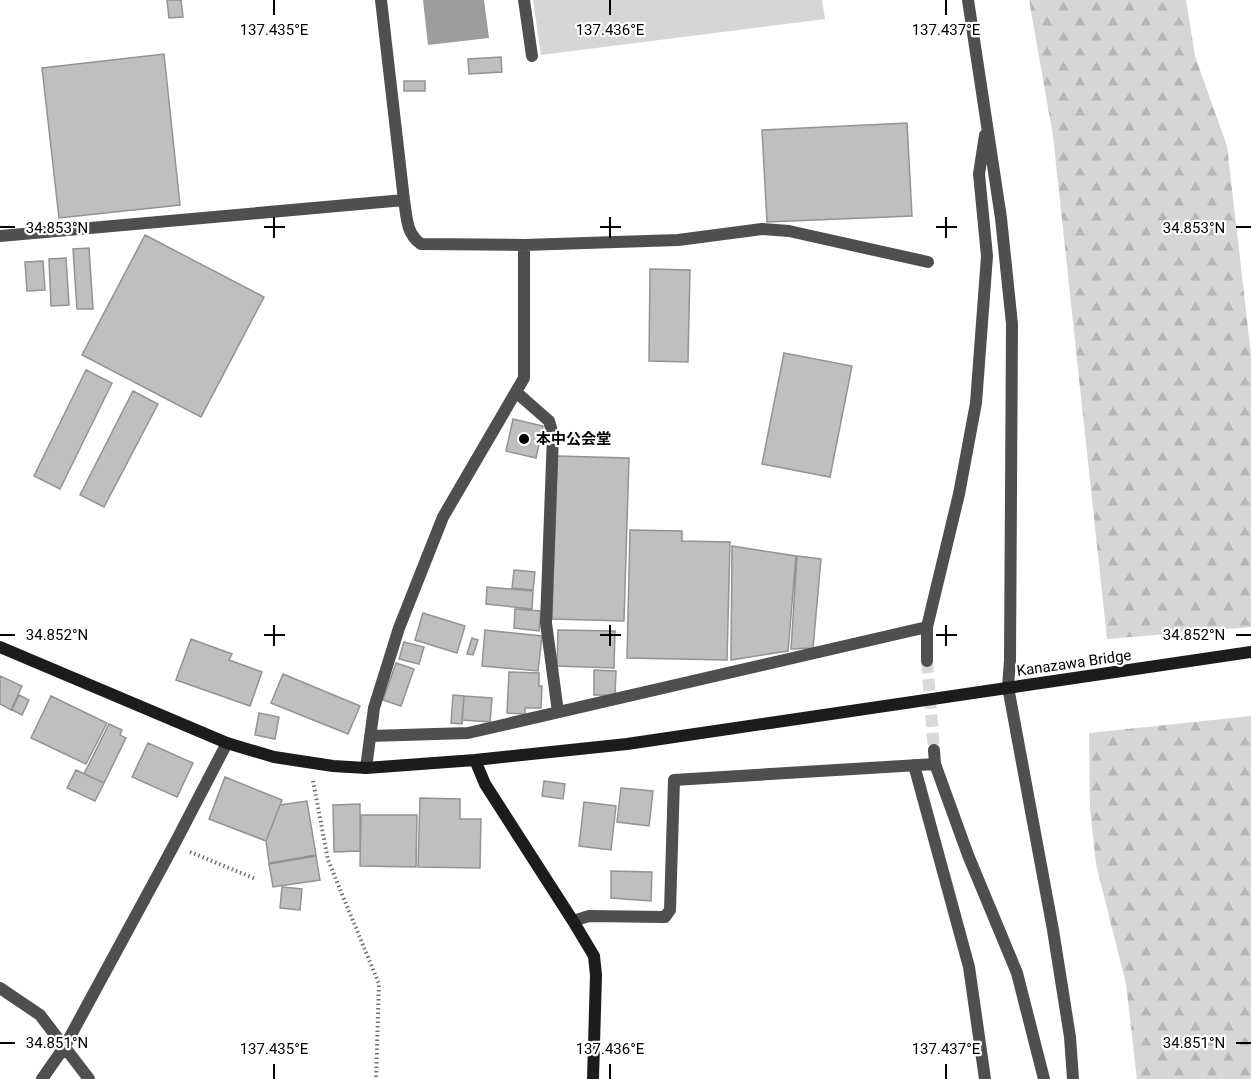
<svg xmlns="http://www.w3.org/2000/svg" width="1251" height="1079" font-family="Roboto,'Noto Sans JP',sans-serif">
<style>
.grass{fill:#d6d6d6}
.forest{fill:url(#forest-firs)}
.water{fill:#9d9d9d}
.building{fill:#bfbfbf;stroke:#939393;stroke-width:1.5}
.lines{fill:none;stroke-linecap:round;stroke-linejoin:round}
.street-tunnel{stroke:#d9d9d9;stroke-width:12;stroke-dasharray:12 6;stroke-linecap:butt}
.path{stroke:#717171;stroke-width:4;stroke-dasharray:1.5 3;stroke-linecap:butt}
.lane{stroke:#4f4f4f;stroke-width:12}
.street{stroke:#4f4f4f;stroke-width:12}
.secondary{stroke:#1c1c1c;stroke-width:12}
.ticks{fill:none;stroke:#000;stroke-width:2}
.poi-dot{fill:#000;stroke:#fff;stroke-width:2}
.labels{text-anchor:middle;stroke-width:4.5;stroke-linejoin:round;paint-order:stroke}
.poi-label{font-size:15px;font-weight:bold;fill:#000;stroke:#fff;text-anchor:start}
.street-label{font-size:15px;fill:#000;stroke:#fff}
.ticks-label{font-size:15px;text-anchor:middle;fill:#000;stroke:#fff;stroke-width:4.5;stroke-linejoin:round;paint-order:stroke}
</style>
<defs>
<pattern id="forest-firs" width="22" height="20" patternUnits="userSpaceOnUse" patternTransform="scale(1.5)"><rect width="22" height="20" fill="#d6d6d6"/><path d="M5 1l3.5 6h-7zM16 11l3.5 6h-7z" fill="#b6b6b6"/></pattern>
</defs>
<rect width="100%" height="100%" fill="#fff"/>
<!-- grass -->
<path class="grass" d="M533 0H822L825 19 541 55Z"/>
<!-- forest -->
<path class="forest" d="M1029 0H1186L1195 56 1227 146 1251 354V627L1107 639 1053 136Z
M1251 716V1079H1137L1126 984 1096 864 1090 809 1089 733Z"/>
<!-- water -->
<path class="water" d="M423 0H484L489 38 428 45Z"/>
<!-- building -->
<path class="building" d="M167 0H181L183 17 169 18Z
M164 54 180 205 59 218 42 68Z
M501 57 502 72 469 74 468 59Z
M404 81H425V91H404Z
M907 123 912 216 767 222 762 130Z
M145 235 264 297 201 417 82 355Z
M89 248 93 309H77L73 249Z
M66 258 69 305 51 306 49 259Z
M43 261 45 290 27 291 25 262Z
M650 269 690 270 688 362 649 361Z
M784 353 852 366 830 477 762 464Z
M86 370 112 383 60 489 34 476Z
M133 391 158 404 104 507 80 495Z
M513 419 543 426 536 458 506 451Z
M557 456 629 458 624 621 552 619Z
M630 530 682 531V541L730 542 727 660 627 658Z
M732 546 796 556 788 651 731 660Z
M797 556 821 559 813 648 791 649Z
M514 570 535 572 533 590 512 588Z
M487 587 533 591 532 609 486 604Z
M515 609 541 611 539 631 514 628Z
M423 613 465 626 457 653 415 640Z
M485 630 542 636 538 671 482 666Z
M558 630 615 631 614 668 557 666Z
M472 638 478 640 473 655 467 654Z
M191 639 232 654 229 660 262 672 250 706 176 680Z
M404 642 424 647 419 664 399 659Z
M396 663 414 669 401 706 383 700Z
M594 670 616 671 615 695H594Z
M509 672 539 673V686H542L541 708H525V714L507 713Z
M283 674 360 706 348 734 271 703Z
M0 676 22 686 11 710 0 704Z
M19 695 29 700 22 715 12 710Z
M453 695 464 696 462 724 451 723Z
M51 696 107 723 86 764 31 738Z
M464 696 492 698 490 722 462 720Z
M259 713 279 717 275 739 255 735Z
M109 724 122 730 120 735 126 738 104 783 84 774Z
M148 743 193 763 177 797 132 777Z
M76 770 104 783 95 801 67 788Z
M225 777 282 800 266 841 209 819Z
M544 781 565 784 563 799 542 796Z
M621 788 653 791 649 826 617 822Z
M420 798 460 799V819H481L480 868 418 867Z
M307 801 316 855 269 863 266 841 280 805Z
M584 802 616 806 611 850 579 846Z
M360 804V851L334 852 333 805Z
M361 815H417L416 867 360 866Z
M316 856 320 880 273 887 269 864Z
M611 871 652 872 651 901 611 898Z
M282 887 302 889 300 910 280 908Z"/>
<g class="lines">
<!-- street-tunnel -->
<path class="street-tunnel" d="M927 661 934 750"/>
<!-- path -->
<path class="path" d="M313 781 328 860 379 984 376 1079
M190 852 256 879"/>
<!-- lane -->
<path class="lane" d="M524 0 532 56"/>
<!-- street -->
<path class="street" d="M381 0 404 200C407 217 406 234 421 244L524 245 678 240 762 229 789 231 928 262
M968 0 1001 218 1012 324 1010 660 1008 687 1053 930 1070 1037 1073 1079
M0 236 404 200
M516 392 549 421 553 435 546 623 558 712
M927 661V627L959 494 976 403 987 256 979 174 985 135
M370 736 468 733 927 627
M934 750 935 764 968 855 1017 973 1044 1079
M914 765 969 967 985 1079
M366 768 374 708 399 628 443 517 524 378V245
M573 921 589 916 665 917 670 910 674 780 935 764
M0 988 40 1015 89 1079
M42 1079 65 1046 174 845 227 743"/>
<!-- secondary -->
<path class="secondary" d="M0 647 227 743 274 757 333 766 366 768 475 760 627 744 1251 652
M475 760 485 784 573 921 594 956 596 975 593 1079"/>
</g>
<!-- ticks -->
<path class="ticks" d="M274 0V15M610 0V15M946 0V15M274 217V238M610 217V238M946 217V238M0 227H15M264 227H285M600 227H621M936 227H957M1236 227H1251M274 625V646M610 625V646M946 625V646M0 635H15M264 635H285M600 635H621M936 635H957M1236 635H1251M0 1043H15M1236 1043H1251M274 1064V1079M610 1064V1079M946 1064V1079"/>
<!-- markers -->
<circle class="poi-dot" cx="524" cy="439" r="6"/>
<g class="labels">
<!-- poi labels -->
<g class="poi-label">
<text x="536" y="444">本中公会堂</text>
</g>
<!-- street labels -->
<g class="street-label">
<text transform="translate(1074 663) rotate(-8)" y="5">Kanazawa Bridge</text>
</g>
</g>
<g class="ticks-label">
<text x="274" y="35">137.435°E</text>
<text x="610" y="35">137.436°E</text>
<text x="946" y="35">137.437°E</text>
<text x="57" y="233">34.853°N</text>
<text x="1194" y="233">34.853°N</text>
<text x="57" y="640">34.852°N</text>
<text x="1194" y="640">34.852°N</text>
<text x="57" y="1048">34.851°N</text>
<text x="1194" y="1048">34.851°N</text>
<text x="274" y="1054">137.435°E</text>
<text x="610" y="1054">137.436°E</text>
<text x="946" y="1054">137.437°E</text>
</g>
</svg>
